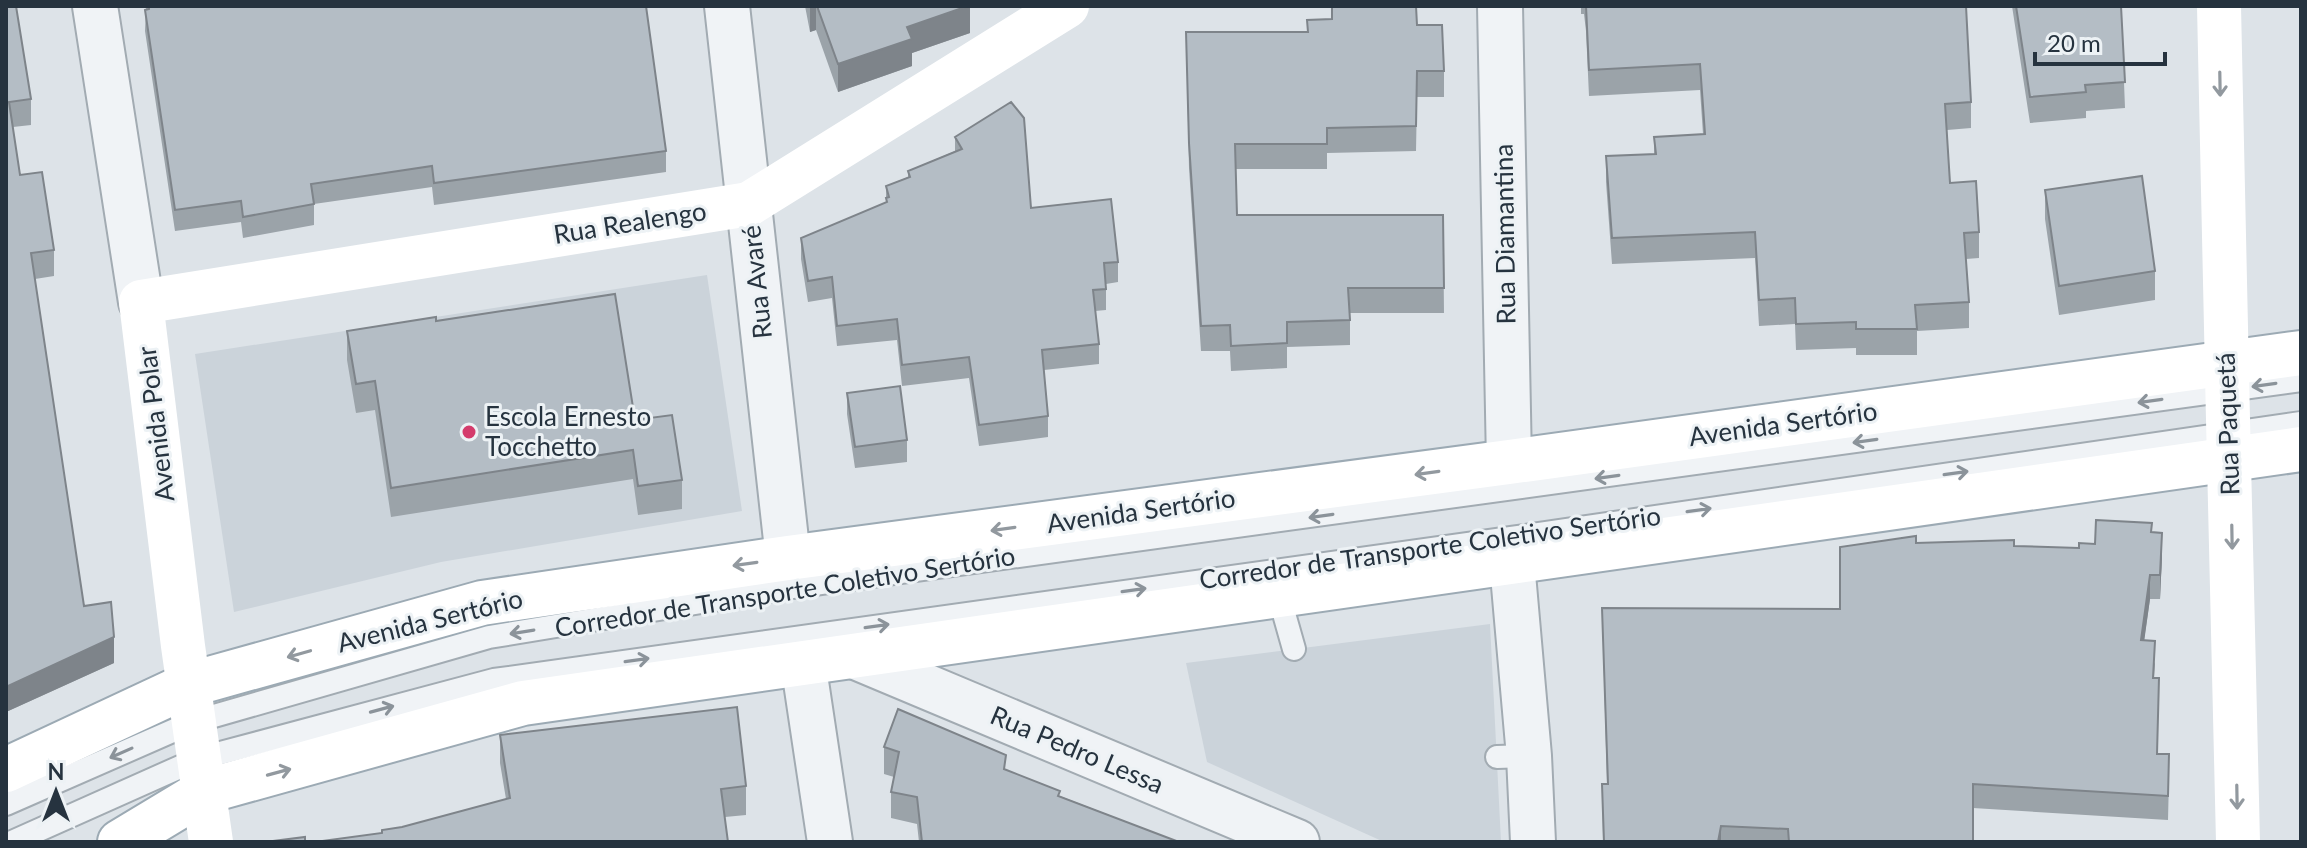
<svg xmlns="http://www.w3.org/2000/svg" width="2307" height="848" font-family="Lato,sans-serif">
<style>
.built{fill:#cbd3da}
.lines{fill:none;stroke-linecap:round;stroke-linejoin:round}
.lane-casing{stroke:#a2abb2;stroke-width:26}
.street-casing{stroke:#a2abb2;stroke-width:48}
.primary-casing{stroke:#9caab4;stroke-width:48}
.lane{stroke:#f0f3f6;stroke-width:22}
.street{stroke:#f0f3f6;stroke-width:44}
.secondary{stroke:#fff;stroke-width:44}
.primary{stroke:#fff;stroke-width:44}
.wall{fill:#9ba3a9}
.shaded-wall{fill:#7e848a}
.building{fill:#b4bdc5;stroke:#7e848a;stroke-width:2}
.oneway{stroke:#92999f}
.oneway2{stroke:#8b939a}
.poi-dot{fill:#d43b6c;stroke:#edf2f5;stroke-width:3}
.labels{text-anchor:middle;stroke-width:6;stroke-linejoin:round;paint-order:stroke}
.street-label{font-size:26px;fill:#26333f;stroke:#edf2f5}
.poi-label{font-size:26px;fill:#26333f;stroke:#edf2f5;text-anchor:start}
</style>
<rect width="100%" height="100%" fill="#dde3e8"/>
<!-- built -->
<path class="built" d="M707 275 742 511 441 562 234 612 195 354Z
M1490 624 1501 842H1384L1207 762 1186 663Z"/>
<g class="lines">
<!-- lane casing -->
<g class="lane-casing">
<path id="lane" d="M1279 596 1294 649
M1497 757 1529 756
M6 804 193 722 489 637 792 587 2301 380
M12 842 198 759 494 680 1511 538 2301 423"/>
</g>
<!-- street casing -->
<g class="street-casing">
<path id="street" d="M95 6 141 302
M727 6 788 558
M1500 6 1509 462
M1512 563 1529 756 1533 842
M856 657 1297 842
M803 662 830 842"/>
</g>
<!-- primary casing -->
<g class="primary-casing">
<path id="primary" d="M6 770 188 685 482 603 788 558 1509 462 2301 353
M120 842 203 792 523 703 2301 449"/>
</g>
<!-- lane -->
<use href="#lane" class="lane"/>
<!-- street -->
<use href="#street" class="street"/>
<!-- secondary -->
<path class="secondary" d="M2219 6C2223 285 2233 563 2238 842
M211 842 183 646 141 302 749 204 1067 6"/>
<!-- primary -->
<use href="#primary" class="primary"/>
</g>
<!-- wall -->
<path class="wall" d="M6 6 31 99V125L13 127 20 175 54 250V276L35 279 84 606 114 663 6 712Z
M146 6H607L666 151V172L434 205 432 187 314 204V225L243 238 241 222 175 231 145 31Z
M805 6H970V33L912 53V66L838 92 816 30 810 32Z
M1581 6H1966L1971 102V128L1947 130 1950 183 1979 232V258L1966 259 1969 302V328L1917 331V355H1856V348L1796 350 1795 324 1759 326 1755 258 1612 264 1606 182V156L1654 154V137L1703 134 1700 90 1589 96 1586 31 1584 14H1581Z
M2012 6H2121L2125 108 2086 111V118L2030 123Z
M1417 25 1444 71V97H1417L1416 151 1327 153V169H1236L1237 215H1443L1444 313H1350V345L1287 347V368L1231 371 1230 351H1201L1189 168 1186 32H1307Z
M955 137 1031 208 1118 262V282L1106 284V310L1095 311 1099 344V364L1044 370 1048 416V437L979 446 969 378 902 386 897 340 837 346 832 298 808 302 801 259V238L886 203V186L908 177V171L955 151Z
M2045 190 2155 271V300L2059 315 2045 219Z
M436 321 635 420 682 480V509L638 515 633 479 391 517 375 410 356 413 347 360V331Z
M847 393 907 440V462L855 468 847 414Z
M2152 532 2162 556 2160 599H2150L2144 640 2155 664 2154 678 2158 754 2169 778 2168 820 1973 808V842H1603L1602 784H1607L1602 608 1840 609 1916 543 2079 548Z
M500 735 746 786V815L725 817 382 833 506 799 500 763Z
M884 747 1006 770 1060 796 1179 842H919L917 824 891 818V792L894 777 884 774Z"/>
<!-- shaded-wall -->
<path class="shaded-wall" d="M810 6H816V30L810 32Z
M970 6V33L912 53V66L838 92V64L907 27Z
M2162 533V556L2160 599V575Z
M2150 575V599L2141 664V640Z
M114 637V663L6 712V687Z
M1721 826V842H1718Z"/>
<!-- building -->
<path class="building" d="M6 6H16L31 99 9 102 20 175 42 172 54 250 31 253 84 606 111 602 114 637 6 687Z
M149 6H646L666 151 434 183 432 166 311 184 314 204 243 217 241 201 175 210 145 10 149 9Z
M817 6H968L907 27 912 39 838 64Z
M1332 6H1416L1417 25H1442L1444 71H1417L1416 126 1327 128V144H1235L1237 215H1443L1444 288H1348L1350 320 1287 322V343L1231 346 1230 325 1201 326 1189 143 1186 32H1308L1307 20 1332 19Z
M1586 6H1966L1971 102 1945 104 1950 183 1976 181 1979 232 1964 233 1969 302 1915 305 1917 329H1856V322L1796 324 1795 298 1759 300 1755 232 1612 238 1606 156 1656 154 1654 137 1705 134 1700 64 1589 70Z
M2016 6H2121L2125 82 2085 85 2086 92 2030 97Z
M1011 102 1024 118 1031 208 1111 199 1118 262 1104 263 1106 289 1093 290 1099 344 1042 350 1048 416 979 425 969 357 902 365 897 319 837 326 832 277 808 281 801 238 887 202 886 198 889 197 886 186 910 177 908 171 962 149 955 137Z
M2142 176 2155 271 2059 286 2045 190Z
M615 294 635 420 672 415 682 480 638 486 633 450 391 488 375 381 356 384 347 331 436 317V321Z
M900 386 907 440 855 447 847 393Z
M2096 520 2152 523 2151 532 2162 533 2160 575H2150L2141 640 2155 641 2153 678H2159L2157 754H2169L2168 796 1973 784V842H1789L1788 829 1721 826 1718 842H1604L1602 784H1608L1602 608 1840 609V547L1916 536V543L2014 540V546L2079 548V543L2095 544Z
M737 707 746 786 721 789 728 842H315L382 833V830L402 827 510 798 500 735Z
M898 709 1006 755 1004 769 1060 791 1058 796 1179 842H922L917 797 891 792 899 752 884 747Z
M305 837V842H265Z"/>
<!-- one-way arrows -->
<defs><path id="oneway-shaft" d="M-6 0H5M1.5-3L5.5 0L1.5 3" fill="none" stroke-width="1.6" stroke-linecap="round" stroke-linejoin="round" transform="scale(2)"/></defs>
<g class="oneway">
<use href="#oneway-shaft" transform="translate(2220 84) rotate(89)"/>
<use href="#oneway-shaft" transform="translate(1427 473) rotate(172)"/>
<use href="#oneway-shaft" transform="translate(1003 529) rotate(172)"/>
<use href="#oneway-shaft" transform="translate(2232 537) rotate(89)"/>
<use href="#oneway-shaft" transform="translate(745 564) rotate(172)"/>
<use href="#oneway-shaft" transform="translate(299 654) rotate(164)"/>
<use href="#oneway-shaft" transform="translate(279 772) rotate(-15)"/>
<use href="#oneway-shaft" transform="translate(2237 797) rotate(89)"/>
</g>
<g class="oneway2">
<use href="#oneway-shaft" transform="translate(2264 385) rotate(172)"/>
<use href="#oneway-shaft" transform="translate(2150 401) rotate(172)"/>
<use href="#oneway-shaft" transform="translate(1865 441) rotate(172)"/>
<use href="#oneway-shaft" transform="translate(1956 473) rotate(-8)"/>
<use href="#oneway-shaft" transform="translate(1607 477) rotate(172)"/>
<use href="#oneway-shaft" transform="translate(1699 510) rotate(-8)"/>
<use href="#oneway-shaft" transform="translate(1321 516) rotate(172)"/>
<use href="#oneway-shaft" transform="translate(1134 590) rotate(-8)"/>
<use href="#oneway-shaft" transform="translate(877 626) rotate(-8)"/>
<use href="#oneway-shaft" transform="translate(522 632) rotate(171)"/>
<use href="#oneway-shaft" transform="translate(637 660) rotate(-8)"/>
<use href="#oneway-shaft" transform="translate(382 709) rotate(-15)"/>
<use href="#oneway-shaft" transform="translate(121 753) rotate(156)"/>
</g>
<!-- markers -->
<circle class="poi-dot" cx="469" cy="432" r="8"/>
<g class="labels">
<!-- street labels -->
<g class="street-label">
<text transform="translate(630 223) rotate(-9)" y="9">Rua Realengo</text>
<text transform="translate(1505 234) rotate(-91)" y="9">Rua Diamantina</text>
<text transform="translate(757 282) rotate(-96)" y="9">Rua Avaré</text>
<text transform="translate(156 424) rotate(-97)" y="9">Avenida Polar</text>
<text transform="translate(1783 424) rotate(-8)" y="9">Avenida Sertório</text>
<text transform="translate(2228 424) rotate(-92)" y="9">Rua Paquetá</text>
<text transform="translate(1141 511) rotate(-8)" y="9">Avenida Sertório</text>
<text transform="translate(1430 548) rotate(-8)" y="9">Corredor de Transporte Coletivo Sertório</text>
<text transform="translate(785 592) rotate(-9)" y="9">Corredor de Transporte Coletivo Sertório</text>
<text transform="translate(430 621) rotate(-14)" y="9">Avenida Sertório</text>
<text transform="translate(1077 750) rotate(23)" y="9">Rua Pedro Lessa</text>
</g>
<!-- poi labels -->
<g class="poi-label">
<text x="485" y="426">Escola Ernesto<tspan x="485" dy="30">Tocchetto</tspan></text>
</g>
</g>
<!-- border -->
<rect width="2307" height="848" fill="none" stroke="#26333f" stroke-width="16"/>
<!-- north arrow -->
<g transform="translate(56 792)" stroke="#edf2f5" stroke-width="6" paint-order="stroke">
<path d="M0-6L14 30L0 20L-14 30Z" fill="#26333f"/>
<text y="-12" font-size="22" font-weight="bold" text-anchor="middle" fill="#26333f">N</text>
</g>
<!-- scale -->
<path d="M2035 52v12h130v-12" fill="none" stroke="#26333f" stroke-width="4"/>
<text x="2047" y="52" font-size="24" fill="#26333f" stroke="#edf2f5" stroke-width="6" paint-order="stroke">20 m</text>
</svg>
